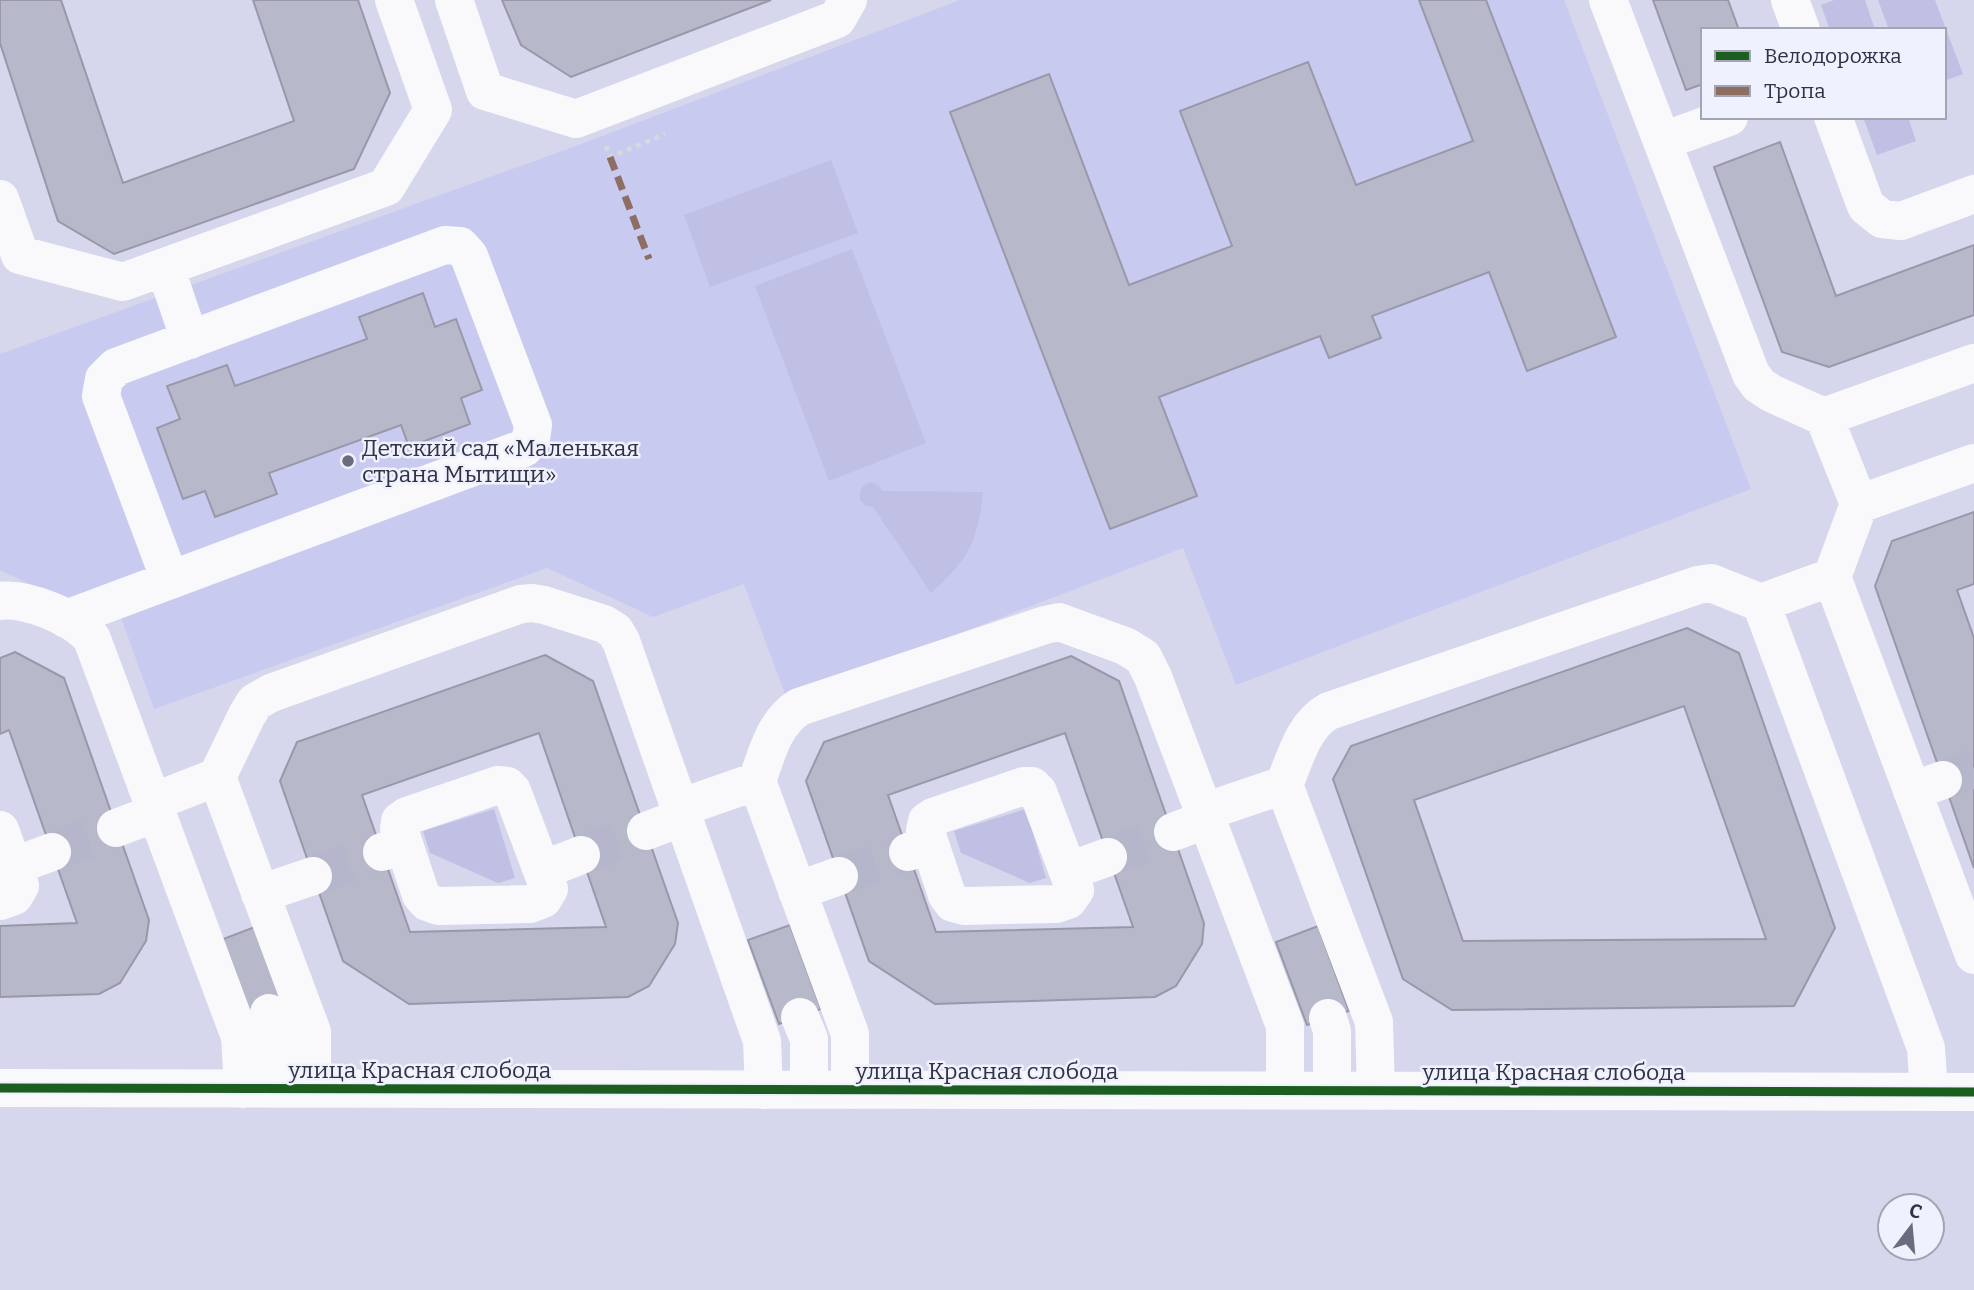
<svg xmlns="http://www.w3.org/2000/svg" width="1974" height="1290" font-family="Bitter,serif">
<style>
.built{fill:#c9caef}
.green{fill:#c0c0e5}
.building{fill:#b7b8ca;stroke:#9898aa;stroke-width:2;fill-rule:evenodd}
.lines{fill:none;stroke-linecap:round;stroke-linejoin:round}
.minor-tunnel{stroke:#b5b5cb;stroke-width:38;stroke-dasharray:38 19;stroke-linecap:butt}
.path{stroke:#d8d9df;stroke-width:4.5;stroke-dasharray:5 5;stroke-linecap:butt}
.minor{stroke:#f9f9fc;stroke-width:38}
.quiet{stroke:#8d6e63;stroke-width:7;stroke-dasharray:14 7;stroke-linecap:butt}
.cycleway-casing{stroke:#f0f1fe;stroke-width:13}
.cycleway{stroke:#1b5e20;stroke-width:9}
.poi-dot{fill:#6b6b7e;stroke:#f0f1fe;stroke-width:2.5}
.labels{text-anchor:middle;stroke-width:5;stroke-linejoin:round;paint-order:stroke}
.poi-label{font-size:23px;fill:#313242;stroke:#f0f1fe;text-anchor:start}
.street-label{font-size:23px;fill:#313242;stroke:#f0f1fe}
</style>
<rect width="100%" height="100%" fill="#d6d6ed"/>
<!-- built -->
<path class="built" d="M960 0H1564L1751 489 1236 685 1183 548 787 699 744 584 653 617 547 568 154 709 110 587 68 602 0 570V354L576 146Z"/>
<!-- green -->
<path class="green" d="M1834 0H1865L1875 30H1830L1821 5Z
M1878 0H1935L1963 74 1944 81V30H1889Z
M1863 117H1908L1916 141 1877 155Z
M831 160 858 233 710 287 684 215Z
M852 249 926 443 829 481 755 286Z
M871 482 879 486 883 491 983 492C978 542 968 560 931 593L873 507 866 506 860 500C859 490 862 485 871 482Z
M494 809 515 878 498 883 430 853 423 831Z
M1026 809 1046 878 1030 883 961 853 954 831Z"/>
<!-- building -->
<path class="building" d="M0 0H61L123 183 294 121 253 0H358L390 93 354 169 114 254 58 221 0 43Z
M502 0H771L571 77 521 45Z
M1419 0H1486L1616 337 1527 371 1489 272 1372 316 1381 338 1329 358 1320 336 1159 397 1197 496 1110 529 950 112 1049 74 1129 285 1232 246 1180 111 1308 62 1356 185 1473 141Z
M1653 0H1728L1739 30H1703V84L1686 90Z
M1780 142 1836 296 1974 245V315L1829 367 1782 352 1714 167Z
M423 293 435 327 456 319 482 390 461 398 470 424 409 447 401 425 269 473 277 494 215 517 205 491 183 499 157 428 180 419 167 386 227 365 235 386 367 339 359 317Z
M1974 512V584L1957 590 1974 638V868L1875 586 1892 541Z
M1687 628 1739 653 1835 928 1794 1006 1452 1010 1403 979 1333 779 1351 746ZM1684 706 1766 939 1463 941 1414 800Z
M15 652 64 678 149 920 146 941 120 983 99 994 0 997V926L77 923 9 730 0 734V658Z
M545 655 593 681 678 923 675 944 649 986 628 997 409 1004 343 961 280 781 297 742ZM539 733 606 927 410 932 362 795Z
M1071 656 1119 681 1204 923 1202 944 1176 986 1155 997 935 1004 869 961 806 781 824 742ZM1065 733 1133 927 936 932 888 795Z
M260 925 290 1005 248 1021 218 941Z
M790 925 821 1009 779 1024 748 940Z
M1318 926 1349 1011 1307 1025 1276 942Z"/>
<g class="lines">
<!-- minor-tunnel -->
<path class="minor-tunnel" d="M1943 780 1974 769
M52 852 116 828
M581 855 646 831
M1108 857 1173 832
M313 876 382 852
M839 876 908 852"/>
<!-- path -->
<path class="path" d="M606 146 610 157 665 134"/>
<!-- minor -->
<path class="minor" d="M454 0 485 91 576 119 837 19 848 0
M1608 0 1751 374 1759 385 1771 393 1824 417 1974 363
M1790 0 1801 30
M1833 117 1866 206 1882 219 1901 221 1974 194
M1663 141 1729 117
M0 199 20 255 123 282 386 187 433 110 394 0
M165 267 190 340
M1824 417 1859 504
M1974 463 1859 504 1832 577 1974 955
M0 601C26 597 77 618 92 639L240 1037 243 1089
M1761 603 1926 1048 1929 1092
M66 619 524 448 531 439 533 425 469 256 460 246 445 245 116 367 104 379 101 396 170 580
M217 777 312 1032V1088
M1912 791 1943 780
M153 802 217 777 247 715 255 702 271 693 521 604 532 603 544 605 604 624 615 631 621 641 762 1041 764 1090
M680 808 757 781
M1204 812 1284 785
M116 828 156 813
M0 830 20 886 14 896 0 901
M646 831 683 817
M1173 832 1207 819
M382 852 404 844 421 895 427 902 438 906 530 904 543 899 549 889 512 791 507 786 498 785 407 816 400 821 399 829 404 844
M908 852 930 844 947 895 953 903 964 906 1056 904 1068 900 1075 890 1038 792 1032 786H1024L933 817 927 821 925 830 930 844
M14 866 52 852
M543 870 581 855
M1069 871 1108 857
M797 891 839 876
M260 894 313 876
M269 1013 278 1035V1088
M800 1017 809 1039V1089
M1328 1018 1332 1031V1091
M0 1088 1974 1092
M850 1090V1034L757 781C767 754 773 724 799 707L1045 625 1059 622 1125 646 1143 657 1153 677 1285 1026V1091
M1376 1091 1374 1022 1284 785C1295 759 1303 725 1329 711L1698 585 1711 583 1761 603 1832 577"/>
<!-- quiet -->
<path class="quiet" d="M610 157 649 259"/>
<!-- cycleway casing -->
<g class="cycleway-casing">
<path id="cycleway" d="M0 1088 1974 1092"/>
</g>
<!-- cycleway -->
<use href="#cycleway" class="cycleway"/>
</g>
<!-- markers -->
<circle class="poi-dot" cx="348" cy="461" r="7"/>
<g class="labels">
<!-- poi labels -->
<g class="poi-label">
<text x="362" y="456">Детский сад «Маленькая<tspan x="362" dy="26">страна Мытищи»</tspan></text>
</g>
<!-- street labels -->
<g class="street-label">
<text x="420" y="1078">улица Красная слобода</text>
<text x="987" y="1079">улица Красная слобода</text>
<text x="1554" y="1080">улица Красная слобода</text>
</g>
</g>
<!-- legend -->
<rect x="1701" y="28" width="245" height="91" fill="#f0f1fe" stroke="#a4a5b3" stroke-width="2"/>
<rect x="1715" y="51" width="35" height="10" fill="#1b5e20" stroke="#a4a5b3" stroke-width="2"/>
<text x="1764" y="63" font-size="21" fill="#313242">Велодорожка</text>
<rect x="1715" y="86" width="35" height="10" fill="#8d6e63" stroke="#a4a5b3" stroke-width="2"/>
<text x="1764" y="98" font-size="21" fill="#313242">Тропа</text>
<!-- north arrow -->
<g transform="translate(1911 1227) rotate(16)"><circle r="33" fill="#f0f1fe" stroke="#a4a5b3" stroke-width="2"/>
<path d="M0-5L12 26L0 18L-12 26Z" fill="#6b6b7e"/>
<text y="-10" font-size="19" font-weight="bold" text-anchor="middle" fill="#313242">С</text>
</g>
</svg>
